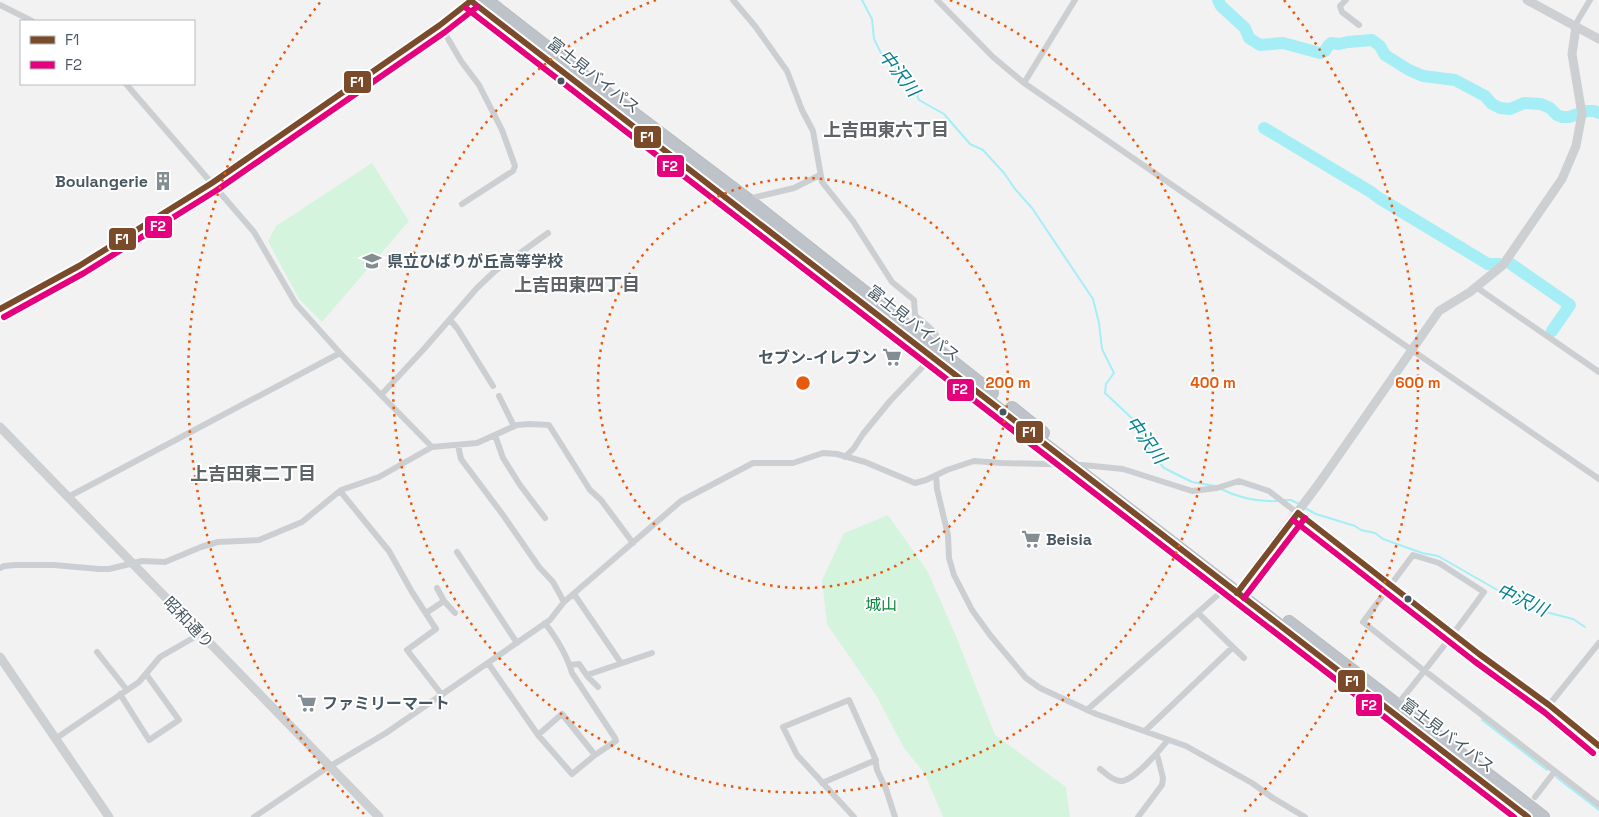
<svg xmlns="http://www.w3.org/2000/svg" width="1599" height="817" font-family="'Space Grotesk','Noto Sans JP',sans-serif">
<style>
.green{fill:#d5f4dd}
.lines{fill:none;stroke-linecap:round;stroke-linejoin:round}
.stream{stroke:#a5eef6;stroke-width:2}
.river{stroke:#a5eef6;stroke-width:12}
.highway-casing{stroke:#b6bdc3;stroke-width:14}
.street{stroke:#cccfd2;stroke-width:6}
.secondary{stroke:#ccd0d3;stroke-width:9}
.highway{stroke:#bdc3c8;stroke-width:12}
.bus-1-casing{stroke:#fff;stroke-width:10}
.bus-2-casing{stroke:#fff;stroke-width:10}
.bus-1{stroke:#7a4b2a;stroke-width:6}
.bus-2{stroke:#e5007d;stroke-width:6}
.ring{fill:none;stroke:#e8590c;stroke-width:2.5;stroke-dasharray:2.5 5}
.bus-dot{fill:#475862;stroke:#fff;stroke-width:2}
.labels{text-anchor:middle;stroke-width:4;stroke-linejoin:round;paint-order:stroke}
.street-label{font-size:16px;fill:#475862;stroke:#fff}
.poi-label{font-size:16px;font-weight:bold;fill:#475862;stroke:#fff;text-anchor:start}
.park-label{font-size:16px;fill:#0c883d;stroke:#fff}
.water-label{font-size:18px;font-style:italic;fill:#048290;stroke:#fff}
.neighbourhood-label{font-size:18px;font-weight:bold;fill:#5d6367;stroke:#fff}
.centre{fill:#e8590c;stroke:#fff;stroke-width:2.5}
.ring-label{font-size:15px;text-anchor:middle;font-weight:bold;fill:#e8590c;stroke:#fff;stroke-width:4;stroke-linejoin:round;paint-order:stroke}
.line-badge{stroke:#fff;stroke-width:2}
.badge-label{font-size:14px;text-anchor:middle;font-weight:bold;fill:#fff}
</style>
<rect width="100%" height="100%" fill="#f3f2f2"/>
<!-- green -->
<path class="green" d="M372 163 409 221 322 322 299 299 268 241 276 226Z
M888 515 928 572 958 641 995 735 1066 787 1070 817H943L925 774 904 748 877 697 827 624 822 580 844 533Z"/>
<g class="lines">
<!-- stream -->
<path class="stream" d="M862 0 872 19 874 39 881 53 913 86 919 100 944 114 970 144 983 150 1004 173 1015 189 1032 208 1093 299 1099 323 1102 349 1114 373 1106 384 1105 393 1138 424 1151 452 1164 468 1192 482 1215 486
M1221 489C1239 498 1258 502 1277 501
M1284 500H1291L1299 504
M1305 508 1316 514 1355 526 1361 530 1375 533 1383 539 1422 553 1438 556 1499 591 1513 594 1530 608 1573 619 1585 627
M1482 720 1547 770
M1556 777 1599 810"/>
<!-- river -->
<path class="river" d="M1218 0 1221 6 1245 28 1249 38 1260 45 1283 43 1320 53 1325 51 1328 46 1331 43 1339 44 1348 42 1372 40 1380 46 1385 55 1409 70 1423 76 1455 80 1485 96 1492 104 1500 108 1510 109 1524 103 1541 104 1550 108 1557 115 1562 117H1569L1587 111H1594L1599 113
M1264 128 1371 192 1379 198 1488 264H1499
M1511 264 1570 305 1552 331"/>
<!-- highway casing -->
<g class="highway-casing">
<path id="highway" d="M470 0 1023 428 1528 817
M486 0 580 73 747 199 992 393
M1012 408 1043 433
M1289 622 1543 817"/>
</g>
<!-- street -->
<path class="street" d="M733 0 755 26 787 71 802 110 813 131 822 182 853 221 892 282 914 300 915 315C920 320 938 333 938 339 937 341 934 344 933 346
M937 0 993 57 1024 83 1599 479
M1346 0 1340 6 1342 12 1359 25
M0 5 32 21
M440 25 461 61 479 85 502 130 515 166 513 171 462 204
M1576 27 1578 20 1590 0
M1024 83 1075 0
M126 84 254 232 296 304 340 353 432 447
M748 199 794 188 820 175
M1476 287 1599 372
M450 320 457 328 493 386
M381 395 423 350 477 288 495 271 548 233
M499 396 514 426
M495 435 503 458 520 485 545 518
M458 445 461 459 503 515 539 567 553 582 564 602
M845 457 854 448 863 434 890 401 932 357
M936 475 937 489 948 535 949 558 954 575 972 610 990 635 1026 678 1040 688 1096 714 1186 746 1252 783 1273 798 1305 817
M340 491 389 551 412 592 436 629 407 650 442 695
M68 497 340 353
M457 552 517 643
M0 568 4 566 16 565H54L99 569H109L142 561 165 562 201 547 218 542 259 540 302 522 341 490 379 477 432 447 477 443 517 425 530 424 549 425 590 490 601 500 633 543
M437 588 444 601 455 613
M574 594 621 663
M426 613 444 601
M1198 613 1244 658
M545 623C557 639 567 655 572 673L615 738 616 741 595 755
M97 652 127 690
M488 663 538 735 572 774 595 755 562 714 538 735
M570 665 579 664 588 677 598 687
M587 675 652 653
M120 694 149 740 179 720 146 674
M1397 705C1427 668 1456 631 1484 592L1439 563 1413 555 1363 622 1422 669 1425 671C1483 716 1541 760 1599 805
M1549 705 1599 643
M1087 710 1228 586
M1145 731 1233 647
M55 739 139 682 160 657 200 634
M1100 769C1107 774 1111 780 1120 781 1132 783 1160 750 1168 740
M822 783 876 760
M1535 797 1555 771
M254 817 322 771 386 733 550 620 564 602 681 501 753 463H793L823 453 837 454 865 462 915 483 926 480 947 470 974 461 1001 463 1083 465 1123 469 1192 491 1217 488 1239 481 1269 491 1479 654 1549 705 1599 746
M854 817 797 755 783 727 849 700 875 758 877 770 886 789 895 817
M1138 817 1162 785 1163 778 1158 758 1156 754"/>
<!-- secondary -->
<path class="secondary" d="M1527 0 1599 39
M0 309 79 266 212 183 440 25 472 0
M0 427 379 817
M1237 593 1320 482 1439 311 1470 292 1503 265 1562 179 1576 146 1582 114 1572 54 1576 27
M0 657 109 817"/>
<!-- highway -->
<use href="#highway" class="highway"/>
<!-- bus-1 casing -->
<g class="bus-1-casing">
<path id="bus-1" d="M471 1 1528 817
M0 309 79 266 212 183 440 25 472 0
M1298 513 1479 654 1549 705 1599 746
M1237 593 1298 513"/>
</g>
<!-- bus-2 casing -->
<g class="bus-2-casing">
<path id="bus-2" d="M466 8 1514 817
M4 317 84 273 217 190 445 32 477 7
M1293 520 1474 661 1544 712 1593 753
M1244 598 1305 518"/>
</g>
<!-- bus-1 -->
<use href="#bus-1" class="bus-1"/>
<!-- bus-2 -->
<use href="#bus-2" class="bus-2"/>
</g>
<!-- distance rings -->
<g class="ring">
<circle cx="803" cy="383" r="205"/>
<path d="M950 0A410 410 0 1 1 656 0"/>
<path d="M364 814A615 615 0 0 1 322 0M1284 0A615 615 0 0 1 1242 814"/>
</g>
<!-- icons -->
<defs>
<g id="building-bare" transform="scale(1.5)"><path d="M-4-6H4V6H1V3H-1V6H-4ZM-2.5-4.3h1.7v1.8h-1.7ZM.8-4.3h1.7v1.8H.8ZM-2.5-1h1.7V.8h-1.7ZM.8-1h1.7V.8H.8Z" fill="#838e94" stroke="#fff" stroke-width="2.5" paint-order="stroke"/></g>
<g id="school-bare" transform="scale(1.5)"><path d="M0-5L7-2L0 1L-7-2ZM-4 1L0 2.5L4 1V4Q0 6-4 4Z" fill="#838e94" stroke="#fff" stroke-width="2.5" paint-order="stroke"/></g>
<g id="supermarket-bare" transform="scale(1.5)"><path d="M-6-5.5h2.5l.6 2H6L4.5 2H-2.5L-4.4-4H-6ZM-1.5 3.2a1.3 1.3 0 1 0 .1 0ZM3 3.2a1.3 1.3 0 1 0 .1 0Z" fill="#838e94" stroke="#fff" stroke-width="2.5" paint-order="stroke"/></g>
</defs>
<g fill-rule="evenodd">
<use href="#building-bare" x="163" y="181"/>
<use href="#school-bare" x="372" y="261"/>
<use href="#supermarket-bare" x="892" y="357"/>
<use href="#supermarket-bare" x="1031" y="539"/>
<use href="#supermarket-bare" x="307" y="703"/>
</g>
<!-- markers -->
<g class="bus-dot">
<circle cx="561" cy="81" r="4.5"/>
<circle cx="1003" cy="412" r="4.5"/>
<circle cx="1408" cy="599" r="4.5"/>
</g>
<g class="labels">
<!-- street labels -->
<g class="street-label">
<text transform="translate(594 75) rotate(38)" y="6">富士見バイパス</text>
<text transform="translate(914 323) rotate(38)" y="6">富士見バイパス</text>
<text transform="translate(189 622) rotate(46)" y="6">昭和通り</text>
<text transform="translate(1448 735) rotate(37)" y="6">富士見バイパス</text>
</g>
<!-- poi labels -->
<g class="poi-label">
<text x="148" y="187" text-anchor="end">Boulangerie</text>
<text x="387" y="267">県立ひばりが丘高等学校</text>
<text x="877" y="363" text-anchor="end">セブン-イレブン</text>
<text x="1046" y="545">Beisia</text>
<text x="322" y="709">ファミリーマート</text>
</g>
<!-- park labels -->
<g class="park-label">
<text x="881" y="610">城山</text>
</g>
<!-- water labels -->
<g class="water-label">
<text transform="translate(899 73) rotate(52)" y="6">中沢川</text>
<text transform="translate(1146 440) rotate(54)" y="6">中沢川</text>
<text transform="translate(1522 600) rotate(24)" y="6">中沢川</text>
</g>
<!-- neighbourhood labels -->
<g class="neighbourhood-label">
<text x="886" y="136">上吉田東六丁目</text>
<text x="577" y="291">上吉田東四丁目</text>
<text x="253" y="480">上吉田東二丁目</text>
</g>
</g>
<circle cx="803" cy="383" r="8" class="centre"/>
<g class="ring-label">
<text x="1008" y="388">200 m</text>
<text x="1213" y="388">400 m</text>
<text x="1418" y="388">600 m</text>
</g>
<g class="line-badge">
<rect x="343" y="70" width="29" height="24" rx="5" fill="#7a4b2a"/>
<rect x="633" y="125" width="29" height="24" rx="5" fill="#7a4b2a"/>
<rect x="656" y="154" width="29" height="24" rx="5" fill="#e5007d"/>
<rect x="144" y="215" width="29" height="24" rx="5" fill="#e5007d"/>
<rect x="108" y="227" width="29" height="24" rx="5" fill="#7a4b2a"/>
<rect x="946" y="378" width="29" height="24" rx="5" fill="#e5007d"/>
<rect x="1015" y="420" width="29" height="24" rx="5" fill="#7a4b2a"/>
<rect x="1337" y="669" width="29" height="24" rx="5" fill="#7a4b2a"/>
<rect x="1355" y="693" width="28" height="24" rx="5" fill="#e5007d"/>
</g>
<g class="badge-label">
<text x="357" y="87">F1</text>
<text x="647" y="142">F1</text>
<text x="670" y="171">F2</text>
<text x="158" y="231">F2</text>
<text x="122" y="244">F1</text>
<text x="960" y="394">F2</text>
<text x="1029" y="437">F1</text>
<text x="1352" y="686">F1</text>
<text x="1369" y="710">F2</text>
</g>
<!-- legend -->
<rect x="20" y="20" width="175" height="65" fill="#ffffff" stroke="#b5bcc0"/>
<rect x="30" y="36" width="25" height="8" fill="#7a4b2a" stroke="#b5bcc0"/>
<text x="65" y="45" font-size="15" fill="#475862">F1</text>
<rect x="30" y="61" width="25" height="8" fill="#e5007d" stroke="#b5bcc0"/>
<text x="65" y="70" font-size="15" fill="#475862">F2</text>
</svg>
